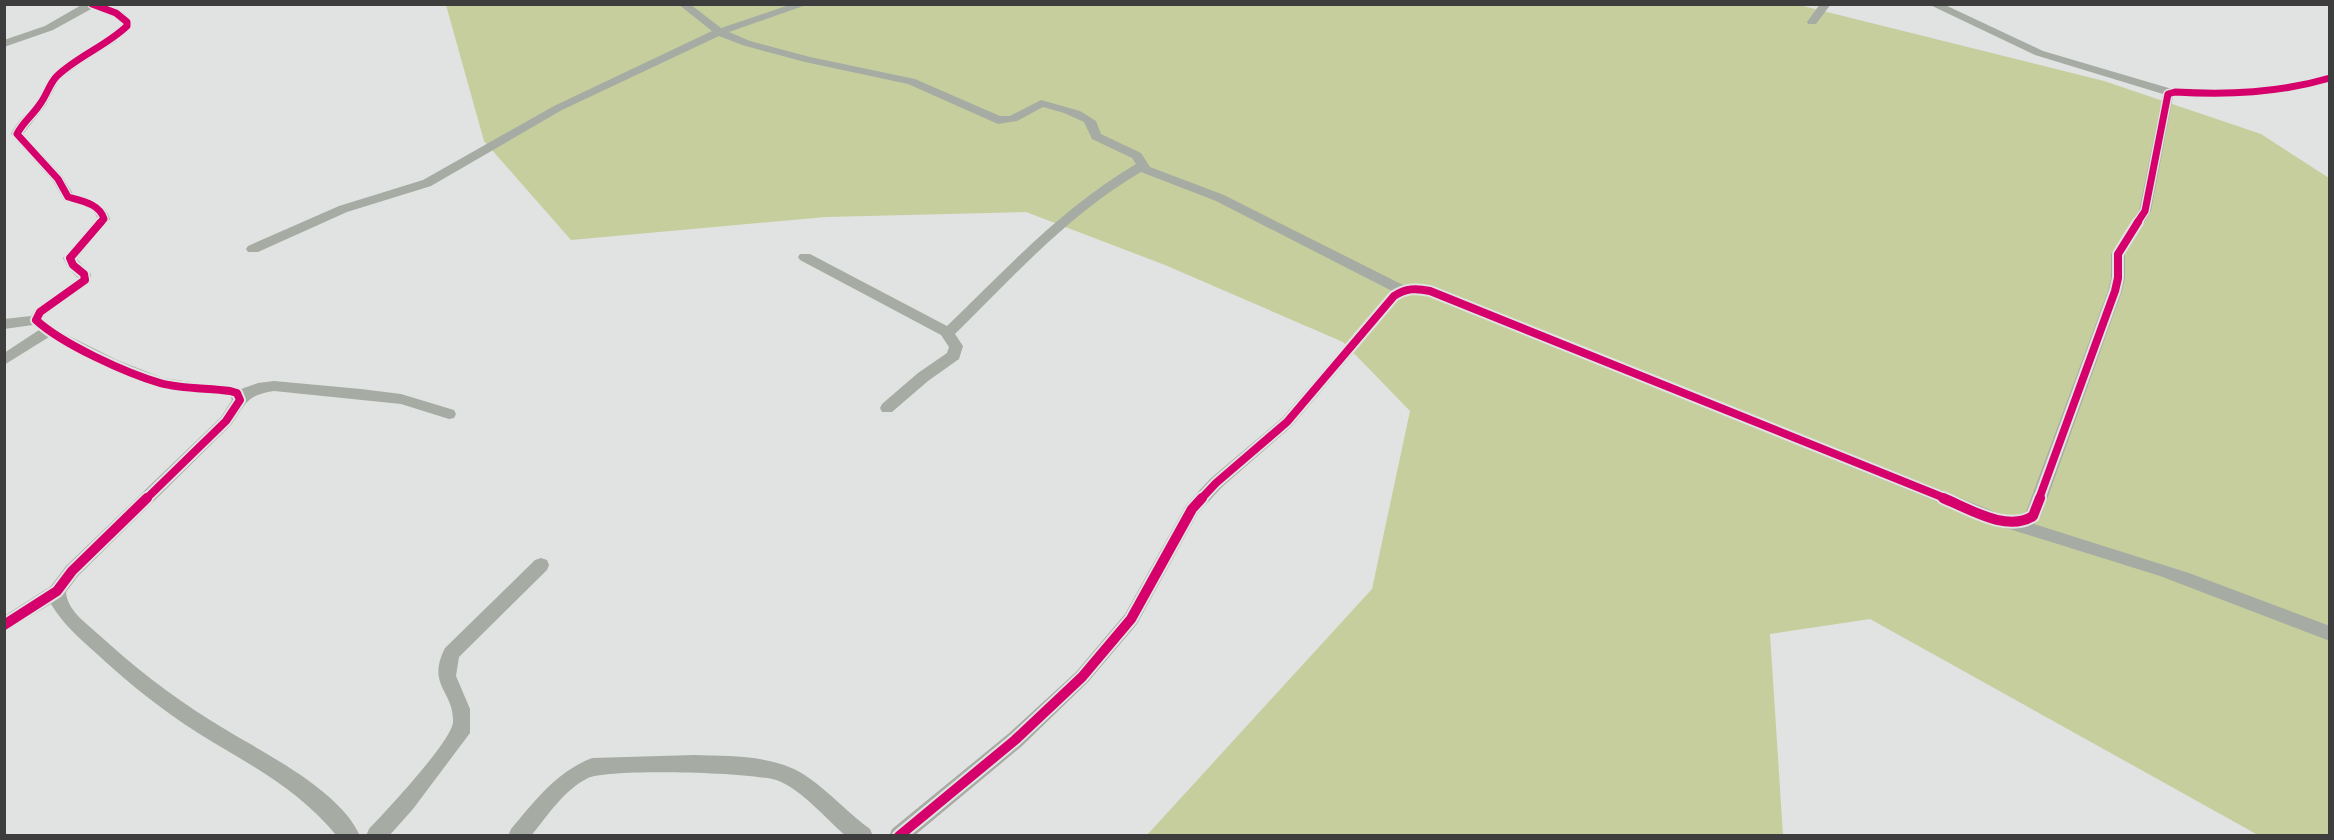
<svg xmlns="http://www.w3.org/2000/svg" width="2334" height="840" font-family="Quicksand,sans-serif">
<style>
.green{fill:#c6ce9d}
.lines{fill:none;stroke-linecap:round;stroke-linejoin:round}
.street{fill:#a6aca3;fill-rule:evenodd}
.cycleway-far2-casing{stroke:#e0e4e1;stroke-width:10}
.cycleway-far1-casing{stroke:#e0e4e1;stroke-width:12}
.cycleway-casing{stroke:#e0e4e1;stroke-width:14}
.cycleway-far2{stroke:#d6006c;stroke-width:7}
.cycleway-far1{stroke:#d6006c;stroke-width:8}
.cycleway{stroke:#d6006c;stroke-width:10}
</style>
<rect width="100%" height="100%" fill="#e1e3e2"/>
<!-- green -->
<path class="green" d="M446 5H1799L2104 81 2261 134 2329 178V835H2258L1870 619 1770 634 1783 835H1147L1372 589 1410 411 1343 342 1165 265 1026 212 826 217 571 240 484 141Z"/>
<g class="lines">
<!-- street -->
<path class="street" d="M83 4C99 4 129 6 132 26L115 42 80 64 59 80 46 105 23 134 62 176 73 194C88 199 105 202 110 219L77 259 91 274 90 283 45 315 43 319 53 328 117 360 163 378 241 389 258 383 274 381 361 389 401 394 454 410 456 414 454 418 449 419 401 404 274 391C247 395 246 403 231 425L78 576 66 592C67 610 86 623 98 634 133 666 170 695 210 720 253 748 339 787 360 836H337C295 786 251 766 198 733 162 710 128 683 97 654 79 638 63 624 51 604L4 632V616L51 586 66 566 221 417 232 400 230 396 156 387 107 368 49 337 4 365V353L39 330 33 325 4 329V319L31 316 35 309 78 278 68 268 63 258 97 218C94 205 75 203 64 200L53 181 11 134C17 120 29 113 37 101 44 89 47 78 58 70 74 56 114 41 122 23L112 15 93 8 53 30 4 47V40L45 26Z
M678 4H690L721 28 792 4H809L729 32 750 41 810 57 915 79 1000 116H1010L1041 100 1080 111 1096 121 1101 134 1141 153 1150 167 1224 195 1405 286 1415 284 1435 288 1998 513 2015 516 2026 512 2108 291 2111 278V254L2139 211 2163 94 2035 55 1928 4H1943L2043 51 2172 89H2253L2291 85 2330 75V82L2291 91 2253 96H2173L2151 211 2125 254V278L2122 291 2041 516 2034 524 2189 573 2330 626V641L2160 576 1990 523 1427 295 1411 293 1399 299 1292 426 1222 487 1198 513 1137 624 1088 682 1022 746 914 836H889L892 829 1008 734 1076 672 1125 614 1186 505 1210 479 1282 418 1392 291 1216 201 1141 172C1069 214 1014 276 955 334L963 346 959 359 928 381 892 412H882L880 408 882 404 918 373 947 353 949 347 941 335 800 260 798 257 800 254H810L947 326C1007 268 1063 207 1136 164L1132 158 1092 139 1084 122 1064 113 1043 107 1017 121 998 124 908 84 805 62 742 45 719 36 562 110 431 186 347 212 258 252H248L246 249 248 246 339 206 423 180 554 106 712 31Z
M1820 4H1831L1816 24H1808L1807 22Z
M541 558 547 560 549 565 547 570 459 657 456 676 470 709V733L413 809 389 836H366L369 829C385 812 452 741 453 722 454 690 426 686 445 648L535 560Z
M694 755C727 756 763 755 794 769 822 783 845 811 870 829L873 836H846C825 818 804 792 779 781 758 772 607 768 588 778 564 790 548 815 531 836H508L511 829C535 801 556 772 592 758Z"/>
<!-- cycleway-far2 casing -->
<g class="cycleway-far2-casing">
<path id="cycleway-far2" d="M92 4 116 13 127 22V26C106 46 78 56 57 76 49 84 47 95 40 104 33 115 23 122 17 134L58 179 68 197C82 201 100 204 104 219L100 223
M2137 223 2145 211 2168 94 2175 92C2228 95 2279 93 2330 78"/>
</g>
<!-- cycleway-far1 casing -->
<g class="cycleway-far1-casing">
<path id="cycleway-far1" d="M101 222 70 258 73 265 84 274 85 280 40 312 36 320C62 344 126 373 160 383 182 389 208 388 230 391L237 393 240 400 226 421 146 499
M1201 499 1216 483 1287 422 1394 296C1406 288 1416 288 1430 291L1947 499
M2039 499 2115 291 2118 278V254L2138 222"/>
</g>
<!-- cycleway casing -->
<g class="cycleway-casing">
<path id="cycleway" d="M1943 498C1968 508 2007 533 2033 516L2040 498
M4 625 57 591 72 571 147 498
M899 836 1015 740 1082 677 1131 619 1192 509 1202 498"/>
</g>
<!-- cycleway-far2 -->
<use href="#cycleway-far2" class="cycleway-far2"/>
<!-- cycleway-far1 -->
<use href="#cycleway-far1" class="cycleway-far1"/>
<!-- cycleway -->
<use href="#cycleway" class="cycleway"/>
</g>
<!-- border -->
<rect width="2334" height="840" fill="none" stroke="#3c3d3c" stroke-width="12"/>
</svg>
